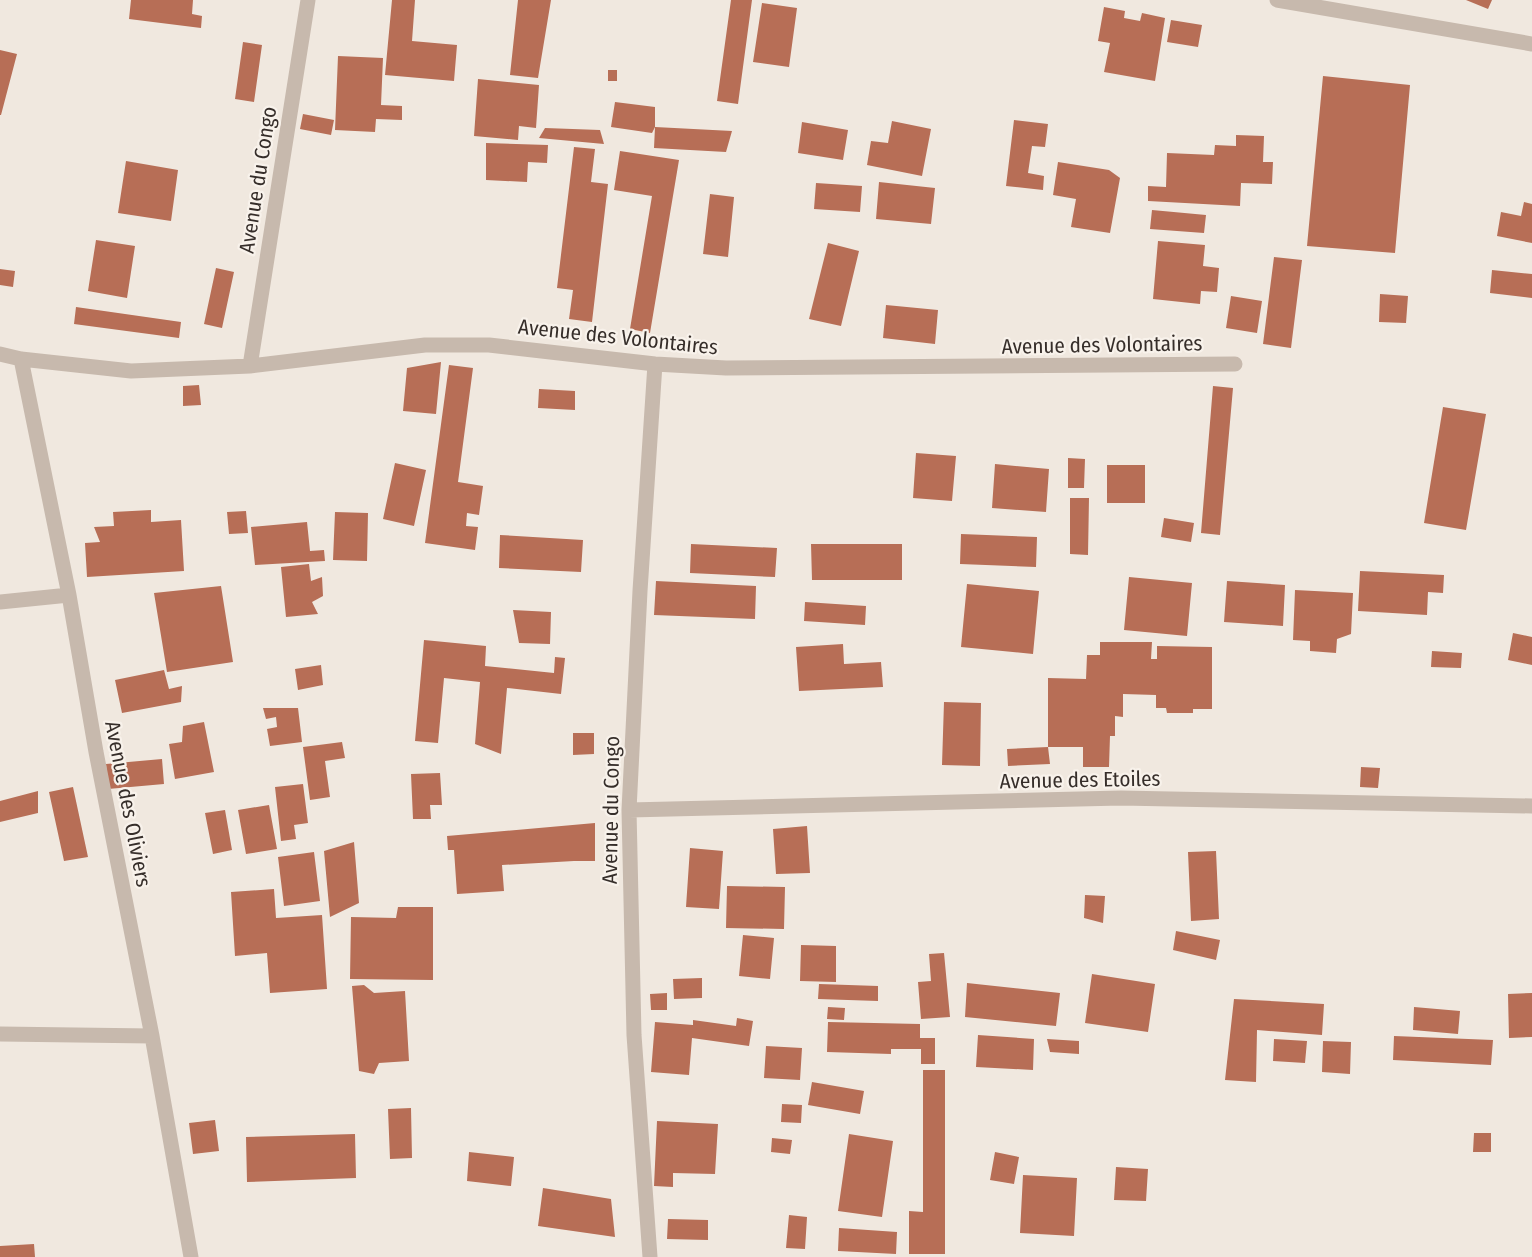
<svg xmlns="http://www.w3.org/2000/svg" width="1532" height="1257" font-family="'Fira Sans Condensed',sans-serif">
<style>
.building{fill:#b76e56}
.lines{fill:none;stroke-linecap:round;stroke-linejoin:round}
.street{stroke:#c7b9ad;stroke-width:15}
.labels{text-anchor:middle;stroke-width:4.5;stroke-linejoin:round;paint-order:stroke}
.street-label{font-size:21px;fill:#362e2a;stroke:#f8f2eb}
</style>
<rect width="100%" height="100%" fill="#f0e8df"/>
<!-- building -->
<path class="building" d="M131 0H193L192 14 202 16 201 28 129 19Z
M392 0H415L412 41 457 45 454 81 385 75Z
M518 0H551L538 78 510 75Z
M731 0H752L738 104 717 101Z
M1466 0H1492L1488 9Z
M762 3 797 8 789 67 753 62Z
M1104 7 1125 11 1124 18 1140 21 1142 13 1165 18 1155 81 1104 72 1110 43 1098 41Z
M1171 20 1202 25 1198 47 1167 42Z
M243 42 262 45 254 102 235 99Z
M0 50 17 54 1 115H0Z
M338 56 383 58 381 105 402 106V120L376 119 375 132 335 130Z
M608 70H617V81H608Z
M1323 76 1410 85 1395 253 1307 246Z
M478 79 539 85 536 128 519 126 518 140 474 136Z
M615 102 655 107V127L732 131 726 152 654 148 655 127 652 133 611 127Z
M303 114 334 120 331 135 300 129Z
M1014 120 1048 124 1045 147 1032 146 1028 173 1044 176 1043 190 1006 186Z
M892 121 931 129 922 176 867 165 871 141 888 143Z
M802 122 848 130 843 160 798 153Z
M545 128 600 130 604 144 539 138Z
M1236 135 1264 136 1263 162H1273L1272 184 1241 183 1240 206 1148 201V186L1166 187 1167 153 1214 155 1215 145 1236 146Z
M486 143 548 145 547 163 528 162 527 182 486 180Z
M574 147 595 149 591 182 608 184 592 322 569 319 573 290 557 288Z
M620 151 679 160 650 333 630 329 652 196 614 190Z
M126 161 178 170 171 221 118 213Z
M1058 162 1109 170 1120 178 1110 233 1071 227 1076 199 1053 195Z
M879 182 935 188 931 224 876 219Z
M816 183 862 186 860 212 814 209Z
M710 194 734 197 728 257 703 254Z
M1524 202 1532 204V243L1497 236 1501 212 1521 216Z
M1152 210 1206 215 1204 233 1150 229Z
M96 240 135 246 127 298 88 291Z
M1158 241 1205 245 1203 266 1219 268 1217 292 1201 291 1200 304 1153 299Z
M828 243 859 251 841 326 809 319Z
M1274 257 1302 260 1291 348 1263 344Z
M216 268 234 272 222 328 204 324Z
M0 269 15 271 13 287 0 285Z
M1492 270 1532 274V298L1490 293Z
M1380 294 1408 296 1406 323 1379 322Z
M1231 296 1262 301 1257 333 1226 328Z
M886 305 938 310 935 344 883 338Z
M76 307 181 322 179 338 74 324Z
M441 362 436 414 403 411 407 368Z
M449 365 473 368 458 482 483 486 479 515 467 513 466 526 478 527 475 550 425 543Z
M199 385 201 405 183 406V386Z
M1213 386 1233 388 1220 535 1201 533Z
M539 389 575 391V410L538 408Z
M1443 407 1486 414 1466 530 1424 523Z
M916 453 956 456 952 501 913 498Z
M1068 458 1085 459 1084 488H1068Z
M395 463 426 470 414 526 383 519Z
M995 464 1049 469 1046 512 992 508Z
M1107 465H1145V503H1107Z
M1070 498H1089L1088 555 1070 554Z
M151 510V522L181 520 184 571 87 577 85 543 100 542 94 527 114 526 113 512Z
M246 511 248 533 229 534 227 512Z
M335 512 368 513 367 561 333 560Z
M1164 518 1194 523 1191 542 1161 537Z
M307 522 310 551 324 550 325 561 255 565 251 527Z
M961 534 1037 537 1036 567 960 564Z
M500 535 583 540 581 572 499 568Z
M691 544 777 548 775 577 690 573Z
M811 544H902V580H812Z
M309 564 311 581 322 577 323 596 312 602 318 614 286 617 281 567Z
M1360 571 1444 575 1443 593 1428 592 1427 615 1358 611Z
M1129 577 1192 583 1187 636 1124 630Z
M656 581 756 586 755 619 654 615Z
M1227 581 1285 585 1283 626 1224 622Z
M967 584 1039 591 1033 654 961 647Z
M221 586 233 662 167 672 154 593Z
M1295 590 1353 593 1351 634 1337 639 1336 653 1310 651V641L1293 640Z
M805 602 866 606 865 625 804 621Z
M513 610 551 612 550 644 519 643Z
M1513 633 1532 637V665L1508 660Z
M424 640 486 646 485 666 554 673 555 657 565 658 561 694 507 688 501 754 475 744 480 682 444 678 438 743 415 741Z
M1100 642H1152L1151 659H1157V646L1212 647V709H1193V713H1167L1166 708H1156V695L1123 694V717L1115 716V736H1110L1109 767H1083V747H1048V678L1086 679 1087 655H1100Z
M843 644 844 664 881 662 883 687 799 691 796 647Z
M1432 651 1462 653 1461 668 1431 667Z
M321 665 323 685 298 690 295 669Z
M164 670 169 689 182 686 181 702 122 713 115 680Z
M944 702 981 703 980 766 942 765Z
M263 708H298L302 742 270 746 267 729 277 727 276 717 266 719Z
M204 722 214 772 175 779 169 744 182 742 183 726Z
M573 733H594V754L573 755Z
M342 742 345 758 325 761 330 797 310 800 303 747Z
M1048 747 1050 764 1008 766 1007 749Z
M162 759 164 784 108 789 106 764Z
M1361 767 1380 768 1378 788 1360 787Z
M440 773 442 805H430L431 819H413L411 774Z
M303 784 308 823 294 825 296 839 281 841 275 787Z
M73 787 88 857 64 861 49 792Z
M38 791V813L0 822V801Z
M269 805 277 849 246 854 238 810Z
M225 810 232 850 213 854 205 813Z
M595 823V861H574L502 865 504 891 457 894 454 850H448L447 836Z
M807 826 810 873 776 874 773 829Z
M354 842 359 903 330 917 324 851Z
M690 848 723 851 719 909 686 907Z
M1216 851 1219 919 1191 921 1188 852Z
M314 852 320 901 284 906 278 857Z
M727 886 785 887 784 929 726 928Z
M274 889 276 918 322 915 327 989 270 993 267 953 235 956 231 892Z
M1085 895 1105 896 1103 923 1084 918Z
M398 907H433V980L350 979 351 917 396 918Z
M1176 931 1220 940 1216 960 1173 950Z
M743 935 774 938 770 979 739 976Z
M801 945 836 946V982L800 981Z
M944 953 950 1017 921 1019 918 982 931 981 929 954Z
M1092 974 1155 984 1148 1032 1085 1023Z
M702 978V998L674 999 673 979Z
M967 983 1060 993 1056 1026 965 1017Z
M819 984 878 986V1001L818 999Z
M364 985 374 993 405 991 409 1061 379 1063 374 1074 359 1071 352 986Z
M667 993V1010H651L650 994Z
M1532 993V1037L1509 1038 1508 994Z
M1234 999 1324 1004 1322 1035 1257 1030 1256 1082 1225 1080Z
M828 1007 845 1008 844 1020 827 1019Z
M1414 1007 1460 1011 1458 1034 1413 1030Z
M737 1018 753 1021 749 1046 692 1038 689 1075 651 1072 655 1022 693 1025V1020L736 1026Z
M828 1022 920 1024V1038H935V1064H921V1049H891V1054L827 1052Z
M978 1035 1034 1039 1033 1070 976 1067Z
M1394 1036 1493 1040 1491 1065 1393 1060Z
M1047 1039 1079 1041V1054L1050 1052Z
M1274 1039 1307 1041 1305 1063 1273 1061Z
M1323 1041 1351 1042 1350 1074 1322 1072Z
M766 1046 802 1048 800 1080 764 1078Z
M923 1070H945V1254H909V1211L923 1212Z
M812 1082 864 1091 860 1114 808 1105Z
M782 1104 802 1105 801 1123 781 1122Z
M411 1108 412 1158 390 1159 388 1109Z
M215 1120 219 1151 193 1154 189 1123Z
M657 1121 718 1124 715 1174 673 1173V1187L654 1186Z
M1474 1133H1491V1152H1473Z
M355 1134 356 1178 247 1182 246 1137Z
M849 1134 893 1141 882 1217 838 1211Z
M772 1138 792 1140 790 1154 771 1152Z
M469 1152 514 1157 511 1186 467 1181Z
M995 1152 1019 1157 1014 1184 990 1180Z
M1116 1167 1148 1169 1146 1201 1114 1200Z
M1023 1175 1077 1178 1074 1236 1020 1233Z
M543 1188 611 1199 615 1237 538 1226Z
M789 1215 807 1217 805 1249 786 1248Z
M668 1219 708 1220V1240L667 1239Z
M839 1228 897 1232 896 1254 838 1251Z
M34 1244 35 1257H0V1246Z"/>
<g class="lines">
<!-- street -->
<path class="street" d="M1277 0 1532 44
M0 354 21 359 131 371 250 366 425 345H489L655 364 726 368 1235 364
M21 359 69 595 96 752 152 1036 191 1257
M250 366 308 0
M0 602 69 595
M629 810 1121 798 1532 806
M0 1034 152 1036
M650 1257 634 1035 629 810 640 591 655 364"/>
</g>
<g class="labels">
<!-- street labels -->
<g class="street-label">
<text transform="translate(258 180) rotate(-81)" y="7">Avenue du Congo</text>
<text transform="translate(618 337) rotate(6)" y="7">Avenue des Volontaires</text>
<text transform="translate(1102 345) rotate(-1)" y="7">Avenue des Volontaires</text>
<text transform="translate(1080 780) rotate(-1)" y="7">Avenue des Etoiles</text>
<text transform="translate(128 804) rotate(79)" y="7">Avenue des Oliviers</text>
<text transform="translate(611 810) rotate(-89)" y="7">Avenue du Congo</text>
</g>
</g>
</svg>
